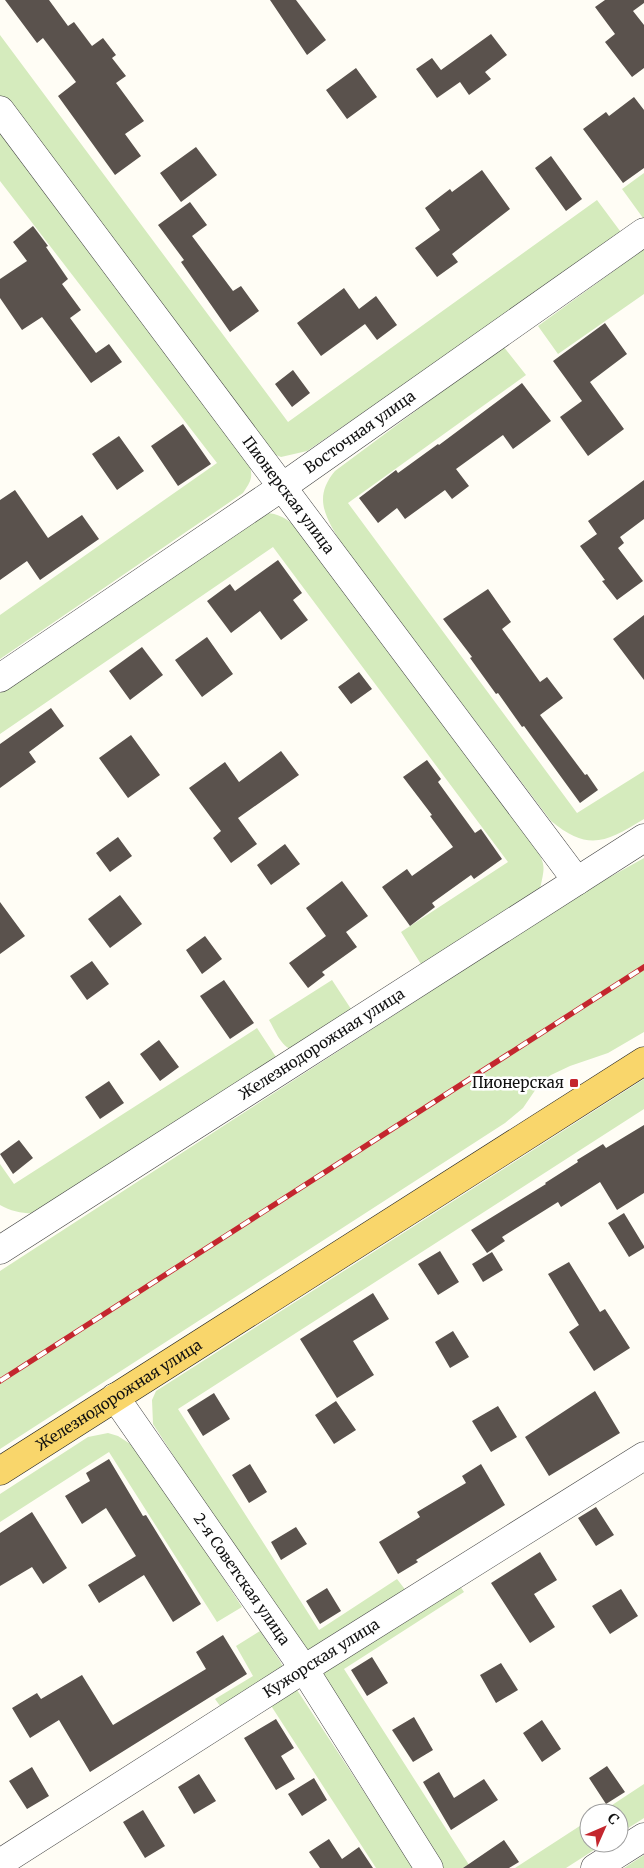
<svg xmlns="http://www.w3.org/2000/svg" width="644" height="1868" font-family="Merriweather,serif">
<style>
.green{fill:#d5ebbd}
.building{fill:#5a524d}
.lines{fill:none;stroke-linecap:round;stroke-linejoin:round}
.minor-casing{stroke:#444;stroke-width:29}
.major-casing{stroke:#222;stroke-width:29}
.minor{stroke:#fff;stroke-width:28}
.major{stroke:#f9d66b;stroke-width:28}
.rail-casing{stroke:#c4262e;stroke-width:5.5}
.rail{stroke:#fff;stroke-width:4;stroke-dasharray:11;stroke-linecap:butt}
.poi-dot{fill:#c4262e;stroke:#fff;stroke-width:2}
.labels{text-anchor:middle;stroke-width:5;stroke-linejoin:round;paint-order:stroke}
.street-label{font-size:15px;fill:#111;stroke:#fff}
.poi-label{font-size:15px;fill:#111;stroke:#fff;text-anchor:end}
</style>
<rect width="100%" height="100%" fill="#fffdf5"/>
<!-- green -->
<path class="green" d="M0 35 288 422 597 200 623 235 307 451 281 457 271 453 0 100Z
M0 126 249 462C253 477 252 480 243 493L0 659V615L217 463 0 181Z
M644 173V217L643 218 622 189Z
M644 249V294L558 354 538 326Z
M503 346 526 375 348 503 577 813 644 771V819C606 842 589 852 551 821L343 547C328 519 311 500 335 471Z
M264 513C279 513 287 519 299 529L534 845C546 865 545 866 540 889L424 969 401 932 508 862 273 547 0 734V693Z
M644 858V1032L608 1053 570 1066 551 1075 540 1083 523 1108 505 1123 0 1449V1271L585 891Z
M332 980 353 1012 293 1050C281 1047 275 1030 269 1020Z
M257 1028 276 1057 275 1060 38 1213C25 1214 12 1212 0 1205V1164L14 1184Z
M644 1079V1109L178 1409 319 1630 397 1579 407 1592 317 1649 299 1650 153 1424 152 1400 156 1391Z
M108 1433 118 1436 141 1451 242 1607 217 1622 109 1452 0 1522V1494L88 1437Z
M456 1580 464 1592 344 1669 471 1868H440L322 1685 320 1666Z
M260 1631 280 1661 283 1667 223 1710 215 1699 253 1676 236 1646Z
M297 1690 414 1868H376L268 1701Z
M644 1784V1818L619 1834V1813H600Z
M589 1820V1843H605L566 1868H515Z
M644 1855V1868H624Z"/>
<!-- building -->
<path class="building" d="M5 0H49L68 26 74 22 92 46 103 38 116 55 112 58 126 76 116 83 144 121 125 134 141 156 115 175 58 96 76 82 43 38 37 43Z
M270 0H296L326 40 307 55Z
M605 0H644V3L633 11 644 25V68L632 77 605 42 615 34 595 7Z
M491 34 507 55 485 72 491 79 469 95 460 82 437 98 416 69 432 58 441 70Z
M356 68 377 97 347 119 326 90Z
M634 97 644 110V168L623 183 583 129 606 112 609 116Z
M196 147 217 175 181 202 160 173Z
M551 156 582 199 566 211 535 168Z
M482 170 510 209 452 254 458 262 437 277 415 248 440 230 425 208 450 189 452 192Z
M190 202 207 225 192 236 233 291 241 286 259 311 230 332 181 262 184 260 158 225Z
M33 226 48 246 46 247 68 279 62 284 81 310 70 318 96 353 109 344 122 362 91 383 42 317 22 330 0 298V279L27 261 13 242Z
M344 288 359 309 376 296 397 325 377 340 365 324 321 356 297 323Z
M605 323 627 354 590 382 624 429 588 456 560 417 582 401 553 361Z
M293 370 310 393 292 407 275 384Z
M522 383 551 421 513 449 503 435 456 469 469 486 452 499 445 490 405 519 397 508 378 523 359 498 396 470 398 473 438 444 439 445Z
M183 424 211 464 178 486 151 446Z
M119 436 144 471 117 490 92 454Z
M644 480V519L620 537 624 543 618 548 643 581 617 600 602 581 605 580 580 546 597 534 588 521Z
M15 490 48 538 82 515 99 539 40 580 27 561 0 580V500Z
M278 560 302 593 293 600 308 620 281 640 260 611 231 633 207 601 230 584 235 591Z
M488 589 511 622 502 629 540 682 547 677 563 698 540 715 585 775 587 774 598 790 580 803 524 726 522 727 498 693 496 694 470 658 472 657 443 619Z
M644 615V680L613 639Z
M207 637 233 674 202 697 175 660Z
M142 647 163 675 130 700 109 671Z
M359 672 372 689 351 704 338 687Z
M51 708 64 726 29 752 36 762 0 788V744Z
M131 735 160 775 128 798 99 758Z
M281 751 299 775 238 818 257 844 231 863 213 838 221 831 189 788 225 762 239 782Z
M427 760 441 779 438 782 475 833 481 829 502 859 474 879 471 875 432 903 435 907 410 926 382 887 407 869 412 876 453 847 430 816 432 815 403 777Z
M118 837 132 856 110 872 96 853Z
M285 844 300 864 271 885 257 865Z
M342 881 368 916 346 932 357 947 322 972 325 975 308 988 289 963 326 936 306 908Z
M120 895 142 924 110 948 88 919Z
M0 902 25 936 0 954Z
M205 936 222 959 202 974 186 950Z
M92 961 109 984 87 1000 70 976Z
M224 980 254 1023 230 1039 200 996Z
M159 1040 179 1067 160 1081 140 1054Z
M109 1081 124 1103 100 1119 85 1097Z
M644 1125V1193L617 1210 600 1182 561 1207 558 1202 502 1237 505 1241 487 1253 471 1230 546 1184 545 1183 578 1162 577 1160 603 1144 606 1148Z
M19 1140 33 1158 13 1174 0 1154Z
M624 1213 644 1246V1248L629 1257 608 1223Z
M440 1251 459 1282 438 1295 418 1264Z
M492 1252 503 1270 483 1282 472 1264Z
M569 1262 600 1312 605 1309 630 1348 594 1371 569 1332 579 1325 548 1274Z
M373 1293 389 1319 353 1341 374 1375 337 1398 300 1339Z
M453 1331 469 1357 450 1368 435 1342Z
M595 1391 620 1433 549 1476 525 1437Z
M214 1393 230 1419 203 1436 187 1410Z
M336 1401 356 1430 334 1444 315 1415Z
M498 1406 517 1437 491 1452 472 1421Z
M109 1459 143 1516 146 1515 201 1604 173 1622 144 1575 99 1603 88 1585 136 1556 106 1508 82 1524 65 1496 90 1481 86 1473Z
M250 1464 267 1492 249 1503 232 1475Z
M481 1464 505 1505 416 1560 418 1562 398 1574 379 1542 420 1517 417 1512 466 1483 462 1476Z
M596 1507 614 1535 596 1546 578 1518Z
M32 1512 67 1568 43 1584 32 1567 0 1586V1533Z
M296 1527 307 1544 281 1560 271 1542Z
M540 1552 557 1580 534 1594 555 1627 530 1643 491 1583Z
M327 1588 341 1611 320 1624 306 1601Z
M621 1589 638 1616 610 1634 592 1606Z
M223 1635 247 1674 90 1772 59 1720 30 1738 12 1708 37 1693 41 1699 82 1675 113 1725 206 1669 196 1652Z
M372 1657 388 1683 367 1696 351 1670Z
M501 1663 518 1690 496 1703 480 1675Z
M414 1717 433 1750 413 1762 392 1730Z
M276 1719 294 1748 281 1756 295 1779 276 1790 244 1738Z
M542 1720 561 1749 542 1762 523 1733Z
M607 1766 625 1792 606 1804 589 1778Z
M32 1767 49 1796 27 1809 9 1781Z
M439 1772 454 1798 484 1779 498 1800 451 1830 423 1782Z
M199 1774 216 1801 194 1814 178 1787Z
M314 1778 327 1800 302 1816 288 1794Z
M143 1810 165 1846 145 1858 123 1822Z
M329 1839 342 1859 359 1847 373 1868H320L309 1852Z
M504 1840 519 1862 509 1868H463Z"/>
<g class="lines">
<!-- minor casing -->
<g class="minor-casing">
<g id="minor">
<path id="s1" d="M0 110 577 881"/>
<path id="s2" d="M0 678 282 487 644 232"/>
<path id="s3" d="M0 1250 644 838"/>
<path id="s4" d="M115 1397 304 1669 429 1868"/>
<path id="s5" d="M0 1863 304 1669 644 1456"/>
<path d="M595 1868 644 1837"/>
</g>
</g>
<!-- major casing -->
<g class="major-casing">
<g id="major">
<path id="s6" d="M0 1471 644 1061"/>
</g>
</g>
<!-- minor -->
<use href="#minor" class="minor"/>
<!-- major -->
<use href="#major" class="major"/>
<!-- rail casing -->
<g class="rail-casing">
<path id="rail" d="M0 1381 644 967"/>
</g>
<!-- rail -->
<use href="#rail" class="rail"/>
</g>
<!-- markers -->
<rect class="poi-dot" x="569" y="1078" width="10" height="10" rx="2.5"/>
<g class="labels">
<!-- street labels -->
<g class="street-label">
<text dy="5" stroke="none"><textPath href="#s2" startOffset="436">Восточная улица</textPath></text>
<text dy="5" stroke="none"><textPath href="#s1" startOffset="481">Пионерская улица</textPath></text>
<text dy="5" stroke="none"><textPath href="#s3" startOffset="382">Железнодорожная улица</textPath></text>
<text dy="5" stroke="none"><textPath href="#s6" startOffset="141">Железнодорожная улица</textPath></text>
<text dy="5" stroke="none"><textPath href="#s4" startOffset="222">2-я Советская улица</textPath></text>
<text dy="5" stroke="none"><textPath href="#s5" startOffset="381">Кужорская улица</textPath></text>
</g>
<!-- poi labels -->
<g class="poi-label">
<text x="564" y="1088">Пионерская</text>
</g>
</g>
<!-- north arrow -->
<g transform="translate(604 1828) rotate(45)"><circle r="24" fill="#ffffff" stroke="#a0a0a0"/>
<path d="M0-4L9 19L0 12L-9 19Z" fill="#c4262e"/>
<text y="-8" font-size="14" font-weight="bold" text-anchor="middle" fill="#111111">С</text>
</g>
</svg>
